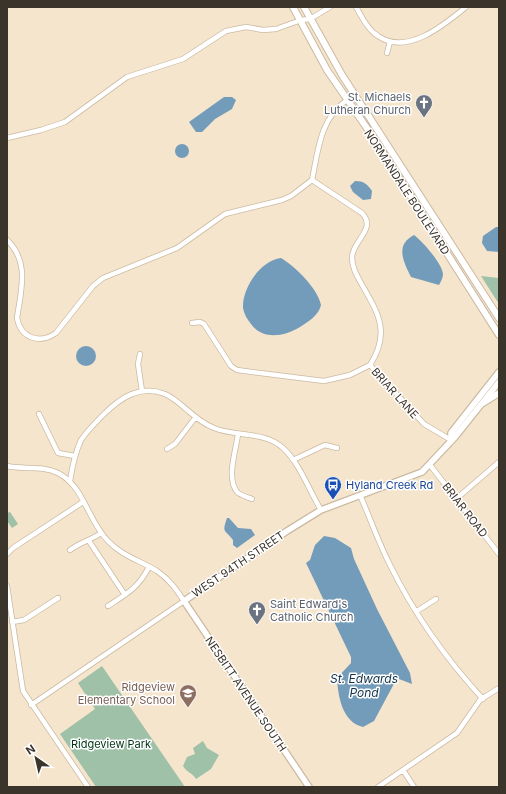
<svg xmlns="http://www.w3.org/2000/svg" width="506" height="794" font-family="Inter,sans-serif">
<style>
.green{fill:#9ec1a7}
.water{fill:#729cba}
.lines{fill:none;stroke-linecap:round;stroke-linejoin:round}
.minor-casing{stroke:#cbbaa2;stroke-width:6}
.tertiary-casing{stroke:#cbbaa2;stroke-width:8}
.secondary-casing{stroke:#cbbaa2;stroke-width:8}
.minor{stroke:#fff;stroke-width:4.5}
.tertiary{stroke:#fff;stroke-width:5.5}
.secondary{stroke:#fff;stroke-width:6}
.labels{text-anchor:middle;stroke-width:3;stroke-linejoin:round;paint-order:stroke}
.worship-label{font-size:11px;fill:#5b616d;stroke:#fff;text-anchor:end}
.street-label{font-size:11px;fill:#3b342b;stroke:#fff}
.transit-label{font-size:11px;fill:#164399;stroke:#fff;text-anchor:start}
.education-label{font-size:11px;fill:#785e54;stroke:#fff;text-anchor:end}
.park-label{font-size:11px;fill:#003316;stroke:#fff}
.water-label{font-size:12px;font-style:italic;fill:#0f3248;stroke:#fff}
</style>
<rect width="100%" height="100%" fill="#f6e5cd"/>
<!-- green -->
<path class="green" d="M481 276 499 278V303L497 301Z
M10 512 18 524 12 528 7 521V513Z
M102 666 185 787H96L60 734 95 709 78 683Z
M203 741 207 748 219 755 211 769 196 779C193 773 187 773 183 766L187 757 195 754 193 748Z"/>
<!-- water -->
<path class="water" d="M224 97H232L236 100 232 109 215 119 202 132H196L189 122Z
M175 151a7 7 0 1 1 14 0a7 7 0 1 1-14 0Z
M355 181C364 181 367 184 372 191L371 199 363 200 353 192 350 186Z
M496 227H499V252L487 251 482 243 483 236Z
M414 235C422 241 442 263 443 274 443 278 441 281 439 285L411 277C403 261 395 245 414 235Z
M281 258C295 266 318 289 321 305 319 315 308 322 300 327 285 336 263 341 251 324 247 319 244 314 243 308 242 288 261 260 281 258Z
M76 356a10 10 0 1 1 20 0a10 10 0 1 1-20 0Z
M227 518H229L238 528 251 529 255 535 237 548 233 545V540C224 529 222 533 227 518Z
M324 536 335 538 351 548 354 559 377 609 410 673 412 684 399 679 396 680 374 721 363 727C342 722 338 696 337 678L351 663V657L306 563 310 560 315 545Z"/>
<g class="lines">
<!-- minor casing -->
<g class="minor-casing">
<path id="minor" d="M356 7C362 17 368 30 378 36 407 56 444 25 466 7
M387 53 390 42
M7 138 41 130 65 122 127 77 183 59 226 31 246 27 263 30 276 29 301 20 310 19 330 7
M312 180 362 213C377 229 353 240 352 257 352 267 356 274 361 283 378 313 391 332 370 365L424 424 451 440
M7 240C30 262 21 290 17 318 21 339 40 344 56 333L93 286 103 278 177 248 225 214 282 200 291 196 312 180C318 151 320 118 347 100
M192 323 200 322 204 324 231 366 237 370 324 381 350 375 370 365
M140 354 138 364 142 391
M39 414 58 453 75 456
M238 434C236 451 226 477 237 492 240 495 247 497 252 499
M167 449 175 444 195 418
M293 460 325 445 337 448
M430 465 499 554
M7 466C24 470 42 465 58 473 84 486 88 521 108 541 122 556 141 561 157 571 169 579 176 589 184 601L31 705
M70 481C72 468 75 453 81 440 87 431 95 423 103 415 120 398 140 384 165 394 183 402 193 420 214 428 236 437 265 431 283 448 299 462 310 492 321 510
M360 495C370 518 378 541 389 563 413 612 446 659 483 699
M456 499 499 462
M89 541 125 595
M70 550C81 542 91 540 101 533
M7 554 13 548 83 502
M7 586 23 691 88 787
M108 606C128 593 138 588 149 567
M417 611 436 599
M12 622 24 620 58 598
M403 770 414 787
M378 787 457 733 480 700 499 688"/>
</g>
<!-- tertiary casing -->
<g class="tertiary-casing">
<path id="tertiary" d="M451 440V433L499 372
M309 787 184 601 287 531 321 510 422 472 455 437 499 382"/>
</g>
<!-- secondary casing -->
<g class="secondary-casing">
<path id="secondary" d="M293 7 327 70 373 137 499 335
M304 7 342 75 499 318
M483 403 499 393"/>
</g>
<!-- minor -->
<use href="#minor" class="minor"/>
<!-- tertiary -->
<use href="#tertiary" class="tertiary"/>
<!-- secondary -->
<use href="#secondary" class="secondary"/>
</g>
<!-- icons -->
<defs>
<g id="church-pin" transform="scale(0.9)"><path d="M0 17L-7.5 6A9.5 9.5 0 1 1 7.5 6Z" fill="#6b7280" stroke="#fff"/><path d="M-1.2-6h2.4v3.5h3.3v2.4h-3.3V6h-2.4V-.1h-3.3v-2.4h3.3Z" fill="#fff"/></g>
<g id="bus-pin" transform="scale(0.9)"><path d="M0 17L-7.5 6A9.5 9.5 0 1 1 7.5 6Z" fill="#1a4fb4" stroke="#fff"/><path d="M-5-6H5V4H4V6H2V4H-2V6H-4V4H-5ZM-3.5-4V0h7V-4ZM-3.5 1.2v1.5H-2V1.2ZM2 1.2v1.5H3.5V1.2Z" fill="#fff"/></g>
<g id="school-pin" transform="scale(0.9)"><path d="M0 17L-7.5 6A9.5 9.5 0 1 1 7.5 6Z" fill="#8d6e63" stroke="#fff"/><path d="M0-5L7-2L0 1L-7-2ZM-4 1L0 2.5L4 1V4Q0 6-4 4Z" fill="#fff"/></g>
</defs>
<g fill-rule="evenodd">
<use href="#church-pin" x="424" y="103"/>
<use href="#bus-pin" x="333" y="485"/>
<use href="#church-pin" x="257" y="610"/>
<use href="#school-pin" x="188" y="693"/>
</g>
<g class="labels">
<!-- worship labels -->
<g class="worship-label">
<text x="411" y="101">St. Michaels<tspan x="411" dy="13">Lutheran Church</tspan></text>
<text x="270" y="608" text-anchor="start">Saint Edward's<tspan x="270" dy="13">Catholic Church</tspan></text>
</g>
<!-- street labels -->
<g class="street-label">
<text transform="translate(407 192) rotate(57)" y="4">NORMANDALE BOULEVARD</text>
<text transform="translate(395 393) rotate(48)" y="4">BRIAR LANE</text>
<text transform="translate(465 510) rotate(52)" y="4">BRIAR ROAD</text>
<text transform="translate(238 564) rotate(-34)" y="4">WEST 94TH STREET</text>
<text transform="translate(246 694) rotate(56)" y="4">NESBITT AVENUE SOUTH</text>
</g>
<!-- transit labels -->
<g class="transit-label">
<text x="346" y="489">Hyland Creek Rd</text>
</g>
<!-- education labels -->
<g class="education-label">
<text x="175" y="691">Ridgeview<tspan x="175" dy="13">Elementary School</tspan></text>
</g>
<!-- park labels -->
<g class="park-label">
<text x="111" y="748">Ridgeview Park</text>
</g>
<!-- water labels -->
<g class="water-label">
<text x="364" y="683">St. Edwards<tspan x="364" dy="14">Pond</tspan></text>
</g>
</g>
<!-- border -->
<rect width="506" height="794" fill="none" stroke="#3b342b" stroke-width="16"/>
<!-- north arrow -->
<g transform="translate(36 758) rotate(326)" stroke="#ffffff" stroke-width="3" paint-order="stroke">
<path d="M0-3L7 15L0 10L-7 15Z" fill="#3b342b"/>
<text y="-6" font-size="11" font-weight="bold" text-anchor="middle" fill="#3b342b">N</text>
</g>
</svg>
